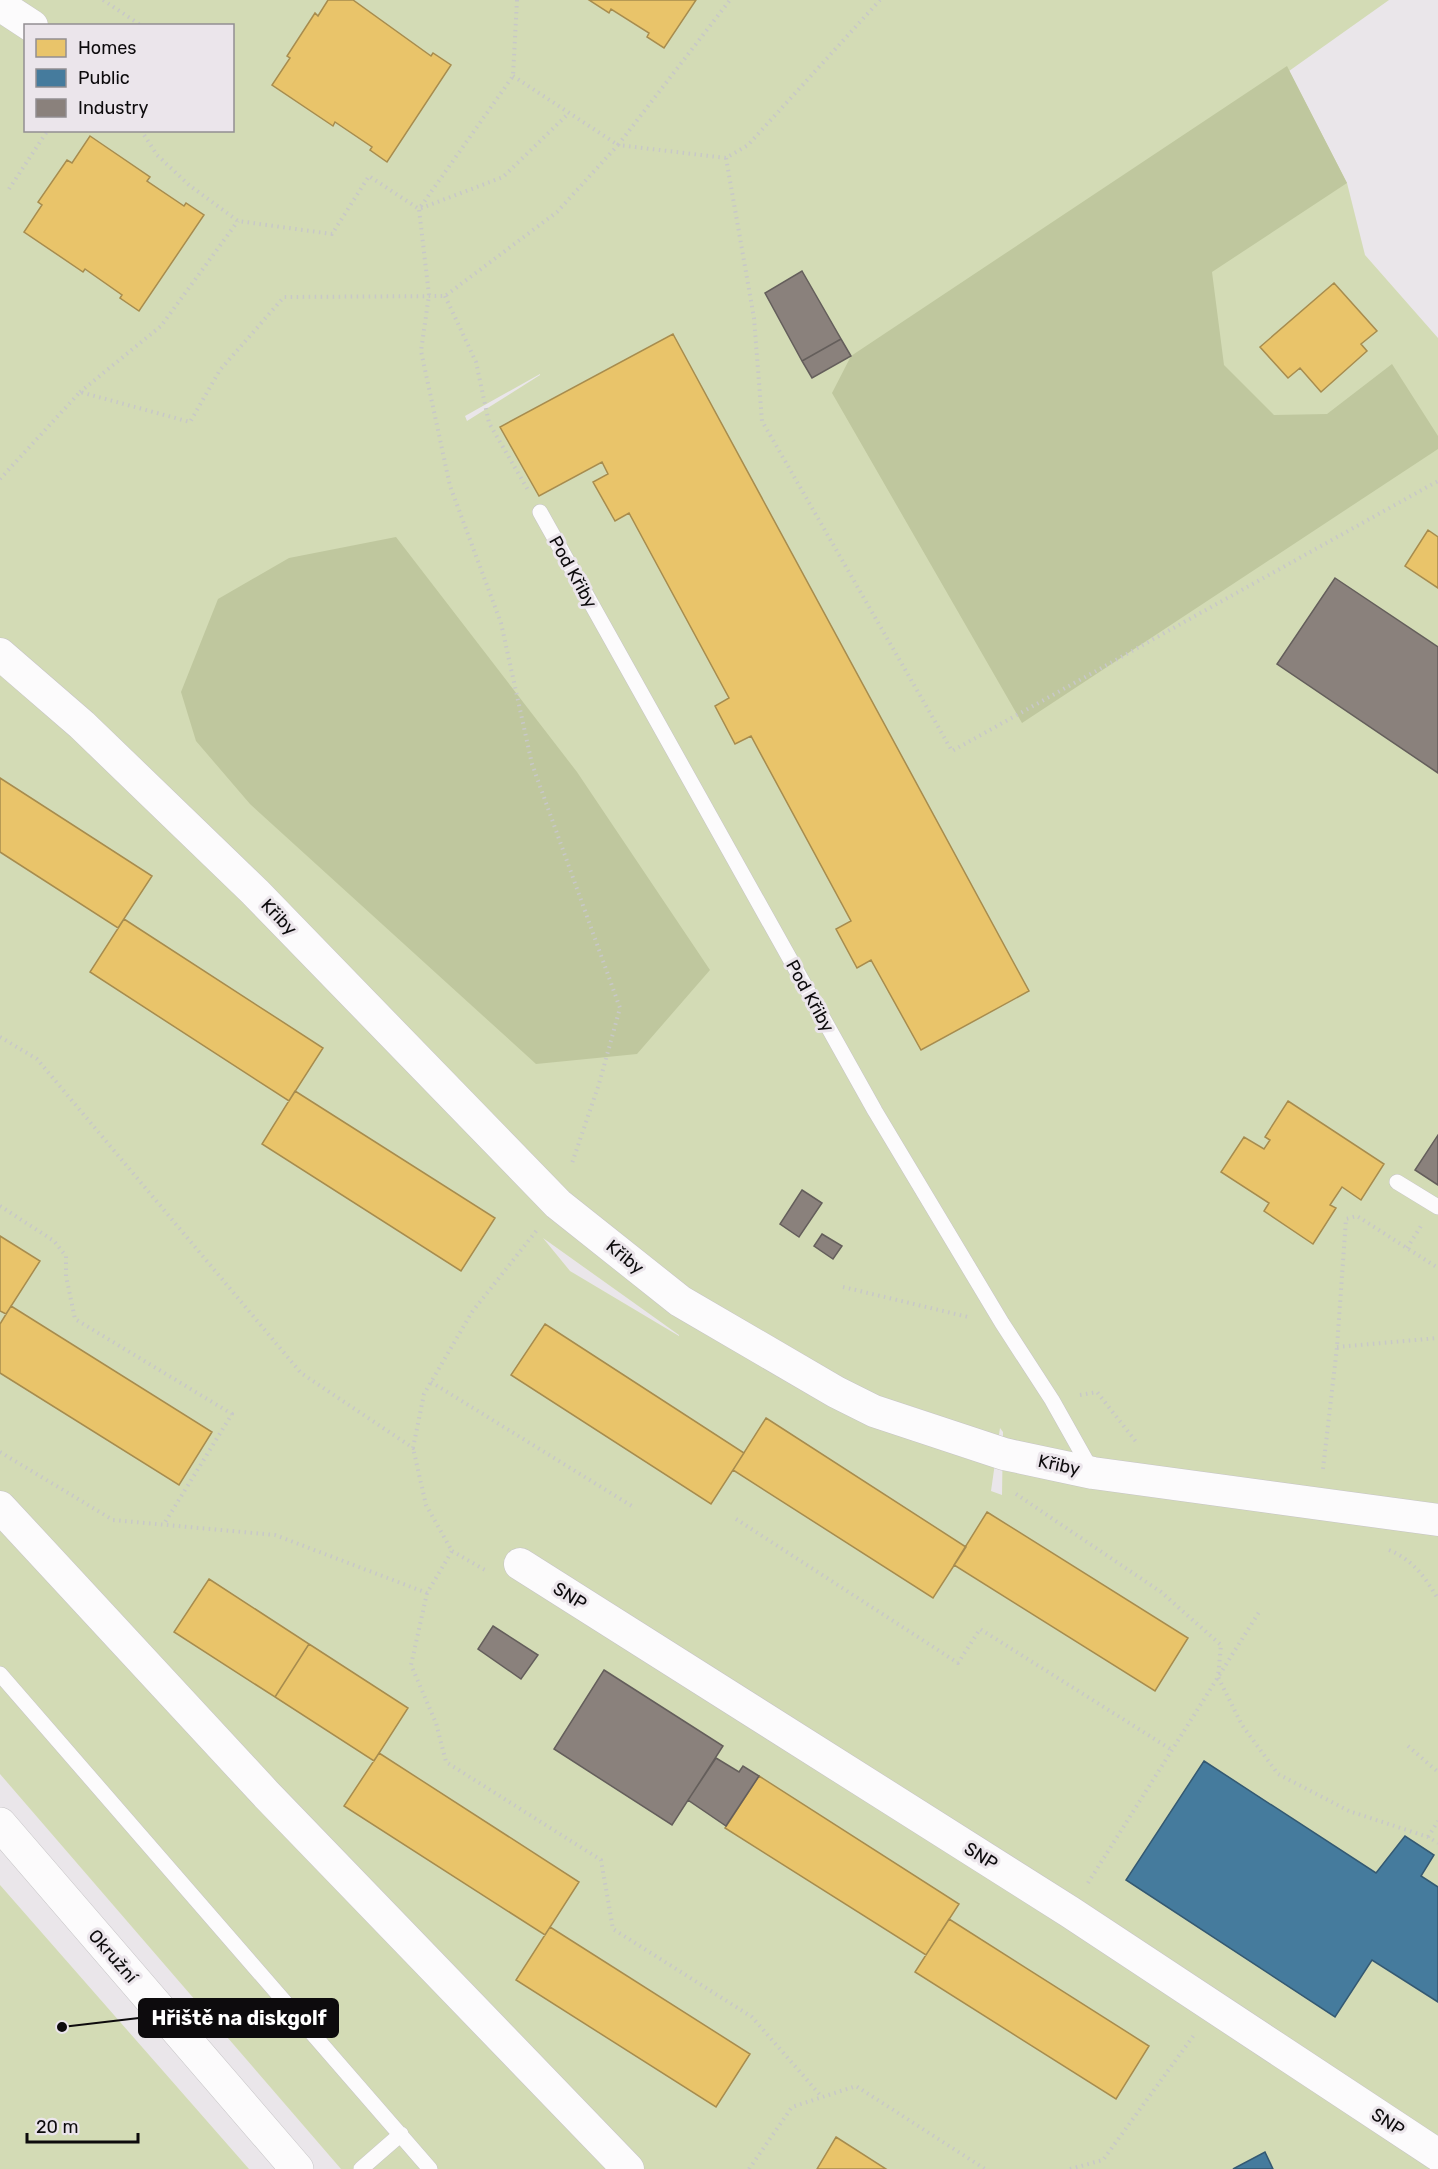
<svg xmlns="http://www.w3.org/2000/svg" width="1438" height="2169" font-family="Rubik,sans-serif">
<style>
.green{fill:#d3dbb5;fill-rule:evenodd}
.forest{fill:#bfc79e}
.homes{fill:#e9c46a;stroke:#a78c4e;stroke-width:1.5}
.public{fill:#457b9d;stroke:#345972;stroke-width:1.5}
.industry{fill:#8a817c;stroke:#645e5b;stroke-width:1.5}
.lines{fill:none;stroke-linecap:round;stroke-linejoin:round}
.service-casing{stroke:#c6c4c6;stroke-width:16}
.minor-casing{stroke:#c6c4c6;stroke-width:33}
.tertiary-casing{stroke:#c6c4c6;stroke-width:34}
.path{stroke:#c8c8c8;stroke-width:4;stroke-dasharray:1.5 4.5;stroke-linecap:butt}
.service{stroke:#fcfbfc;stroke-width:15}
.minor{stroke:#fcfbfc;stroke-width:32}
.tertiary{stroke:#fcfbfc;stroke-width:33}
.labels{text-anchor:middle;stroke-width:6;stroke-linejoin:round;paint-order:stroke}
.street-label{font-size:18px;fill:#0d0b0d;stroke:#ebe5eb}
.leader{fill:none;stroke:#0d0b0d;stroke-width:2}
.callout-dot{fill:#0d0b0d;stroke:#ebe5eb;stroke-width:2}
.callout{fill:#0d0b0d;stroke:#0d0b0d;stroke-width:2}
.callout-label{font-size:20px;text-anchor:middle;font-weight:bold;fill:#fff}
</style>
<rect width="100%" height="100%" fill="#eae6ea"/>
<!-- green -->
<path class="green" d="M0 0H1389L1289 71 1347 183 1365 255 1438 338V2169H341L0 1774ZM26 26H232V130H26ZM540 374V375L467 421 465 416ZM543 1238 679 1335V1336L570 1271ZM1000 1428 1003 1432 1002 1495 991 1491Z
M0 1885 249 2169H0Z"/>
<!-- forest -->
<path class="forest" d="M1287 66 1347 183 1212 272 1224 365 1274 415 1327 414 1392 364 1438 436V449L1022 723 832 393 851 356Z
M396 537 577 772 710 970 637 1054 536 1064 250 804 196 741 181 692 218 599 289 558Z"/>
<!-- homes -->
<path class="homes" d="M328 0H353L431 56 433 53 451 65 387 162 370 150 372 147 335 122 333 126 272 85 290 58 287 56 315 13 318 16Z
M589 0H696L664 48 647 37 649 33 611 9 609 13Z
M90 136 150 177 147 181 184 206 186 203 204 215 139 311 120 298 122 295 85 269 83 272 24 232 42 205 38 202 67 160 72 163Z
M1334 283 1377 331 1361 344 1367 351 1321 392 1300 368 1288 378 1260 347Z
M673 334 1029 991 921 1050 871 960 857 968 836 929 851 921 751 736 735 744 715 706 729 698 629 513 615 521 593 482 608 474 602 462 539 496 500 427Z
M1428 530 1438 537V588L1405 566Z
M0 778 152 876 118 928 0 852Z
M124 919 323 1048 289 1101 90 972Z
M295 1091 495 1218 461 1271 262 1144Z
M1288 1101 1384 1164 1361 1200 1342 1187 1330 1205 1336 1208 1313 1244 1264 1211 1269 1203 1221 1172 1244 1137 1264 1149 1270 1140 1265 1137Z
M0 1236 40 1261 6 1314 0 1311Z
M11 1306 212 1432 179 1485 0 1373V1324Z
M545 1324 744 1453 711 1504 511 1375Z
M766 1418 966 1547 933 1598 733 1470Z
M987 1512 1188 1638 1155 1691 954 1565Z
M209 1579 309 1644 275 1697 174 1632Z
M309 1644 408 1708 374 1761 275 1697Z
M379 1753 579 1882 545 1935 344 1806Z
M759 1776 959 1904 926 1955 725 1828Z
M949 1919 1149 2046 1116 2099 915 1972Z
M550 1927 750 2054 716 2107 516 1980Z
M836 2137 886 2169H817Z"/>
<!-- public -->
<path class="public" d="M1204 1761 1376 1873 1405 1836 1434 1855 1421 1876 1438 1887V2002L1372 1960 1335 2017 1126 1880Z
M1265 2152 1273 2169H1233Z"/>
<!-- industry -->
<path class="industry" d="M802 271 841 339 802 361 765 293Z
M841 339 851 356 812 378 802 361Z
M1335 578 1438 647V773L1277 664Z
M1438 1135V1185L1415 1170Z
M802 1190 822 1203 799 1237 780 1224Z
M822 1234 842 1246 833 1259 814 1246Z
M493 1626 538 1655 521 1679 478 1649Z
M604 1670 723 1746 672 1825 554 1749Z
M716 1758 739 1772 743 1766 759 1776 726 1826 688 1800Z"/>
<g class="lines">
<!-- service casing -->
<g class="service-casing">
<path id="service" d="M540 512 875 1111 1002 1323 1052 1400 1093 1473
M1397 1182 1438 1207
M0 1674 430 2169
M361 2169 401 2134"/>
</g>
<!-- minor casing -->
<g class="minor-casing">
<path id="minor" d="M0 5 32 26
M0 654 82 725 255 892 558 1204 680 1301 836 1392 874 1411 1004 1454 1093 1473 1438 1520
M0 1507 265 1793 628 2169
M520 1564 1070 1912 1438 2155"/>
</g>
<!-- tertiary casing -->
<g class="tertiary-casing">
<path id="tertiary" d="M0 1824 297 2169"/>
</g>
<!-- path -->
<path class="path" d="M103 0 142 26
M517 0 513 76 419 209 429 295 421 351 450 486 501 623 532 764 620 1008 599 1084 571 1166
M513 76 618 145 730 0
M141 130 157 155 189 185 238 221 332 234 369 176 419 209 503 177 569 113
M726 158 754 318 762 421 952 751 1438 481
M9 189 48 130
M445 296 476 362 489 423 528 490
M80 392 161 326 238 221
M0 479 80 392 190 422 220 370 284 297 445 296 557 212 618 145 726 158 748 145 880 0
M0 1037 37 1059 301 1373 413 1448 424 1394 472 1312 537 1230
M0 1206 54 1241 66 1256V1276L75 1319 232 1414 164 1524
M1407 1248 1421 1226
M843 1287 968 1317
M1337 1347 1438 1338
M431 1382 635 1508
M1080 1395 1097 1392 1137 1443
M0 1452 113 1520 275 1535 427 1593 452 1551 426 1505 413 1448
M1323 1469 1337 1347 1346 1219 1357 1216 1438 1268
M1016 1494 1161 1592 1221 1645 1218 1677 1242 1725 1278 1774 1349 1811 1428 1837 1438 1843
M736 1519 958 1663 980 1629 1172 1750
M1389 1550C1413 1560 1425 1577 1438 1599
M452 1551 485 1570
M427 1593 411 1665 436 1723 446 1762 601 1860 613 1929 752 2017 821 2096
M1408 1746 1438 1772
M1428 1837 1438 1821
M1088 1883 1261 1609
M749 2169 792 2107 856 2086 985 2169
M1070 2169 1103 2160 1194 2035"/>
<!-- service -->
<use href="#service" class="service"/>
<!-- minor -->
<use href="#minor" class="minor"/>
<!-- tertiary -->
<use href="#tertiary" class="tertiary"/>
</g>
<g class="labels">
<!-- street labels -->
<g class="street-label">
<text transform="translate(573 572) rotate(61)" y="6">Pod Křiby</text>
<text transform="translate(279 917) rotate(46)" y="6">Křiby</text>
<text transform="translate(810 996) rotate(61)" y="6">Pod Křiby</text>
<text transform="translate(625 1257) rotate(39)" y="6">Křiby</text>
<text transform="translate(1059 1465) rotate(12)" y="6">Křiby</text>
<text transform="translate(570 1596) rotate(32)" y="6">SNP</text>
<text transform="translate(981 1856) rotate(32)" y="6">SNP</text>
<text transform="translate(113 1956) rotate(49)" y="6">Okružní</text>
<text transform="translate(1388 2122) rotate(33)" y="6">SNP</text>
</g>
</g>
<!-- callouts -->
<path class="leader" d="M62 2027L139 2018"/>
<circle class="callout-dot" cx="62" cy="2027" r="6"/>
<rect class="callout" x="139" y="1999" width="199" height="38" rx="6"/>
<g class="callout-label">
<text x="239" y="2025">Hřiště na diskgolf</text>
</g>
<!-- legend -->
<rect x="24" y="24" width="210" height="108" fill="#ebe5eb" stroke="#928e92" stroke-width="1.5"/>
<rect x="36" y="39" width="30" height="18" fill="#e9c46a" stroke="#928e92" stroke-width="1.5"/>
<text x="78" y="54" font-size="18" fill="#0d0b0d">Homes</text>
<rect x="36" y="69" width="30" height="18" fill="#457b9d" stroke="#928e92" stroke-width="1.5"/>
<text x="78" y="84" font-size="18" fill="#0d0b0d">Public</text>
<rect x="36" y="99" width="30" height="18" fill="#8a817c" stroke="#928e92" stroke-width="1.5"/>
<text x="78" y="114" font-size="18" fill="#0d0b0d">Industry</text>
<!-- scale -->
<path d="M27 2133v9h111v-9" fill="none" stroke="#0d0b0d" stroke-width="3"/>
<text x="36" y="2133" font-size="18" fill="#0d0b0d" stroke="#ebe5eb" stroke-width="4.5" paint-order="stroke">20 m</text>
</svg>
